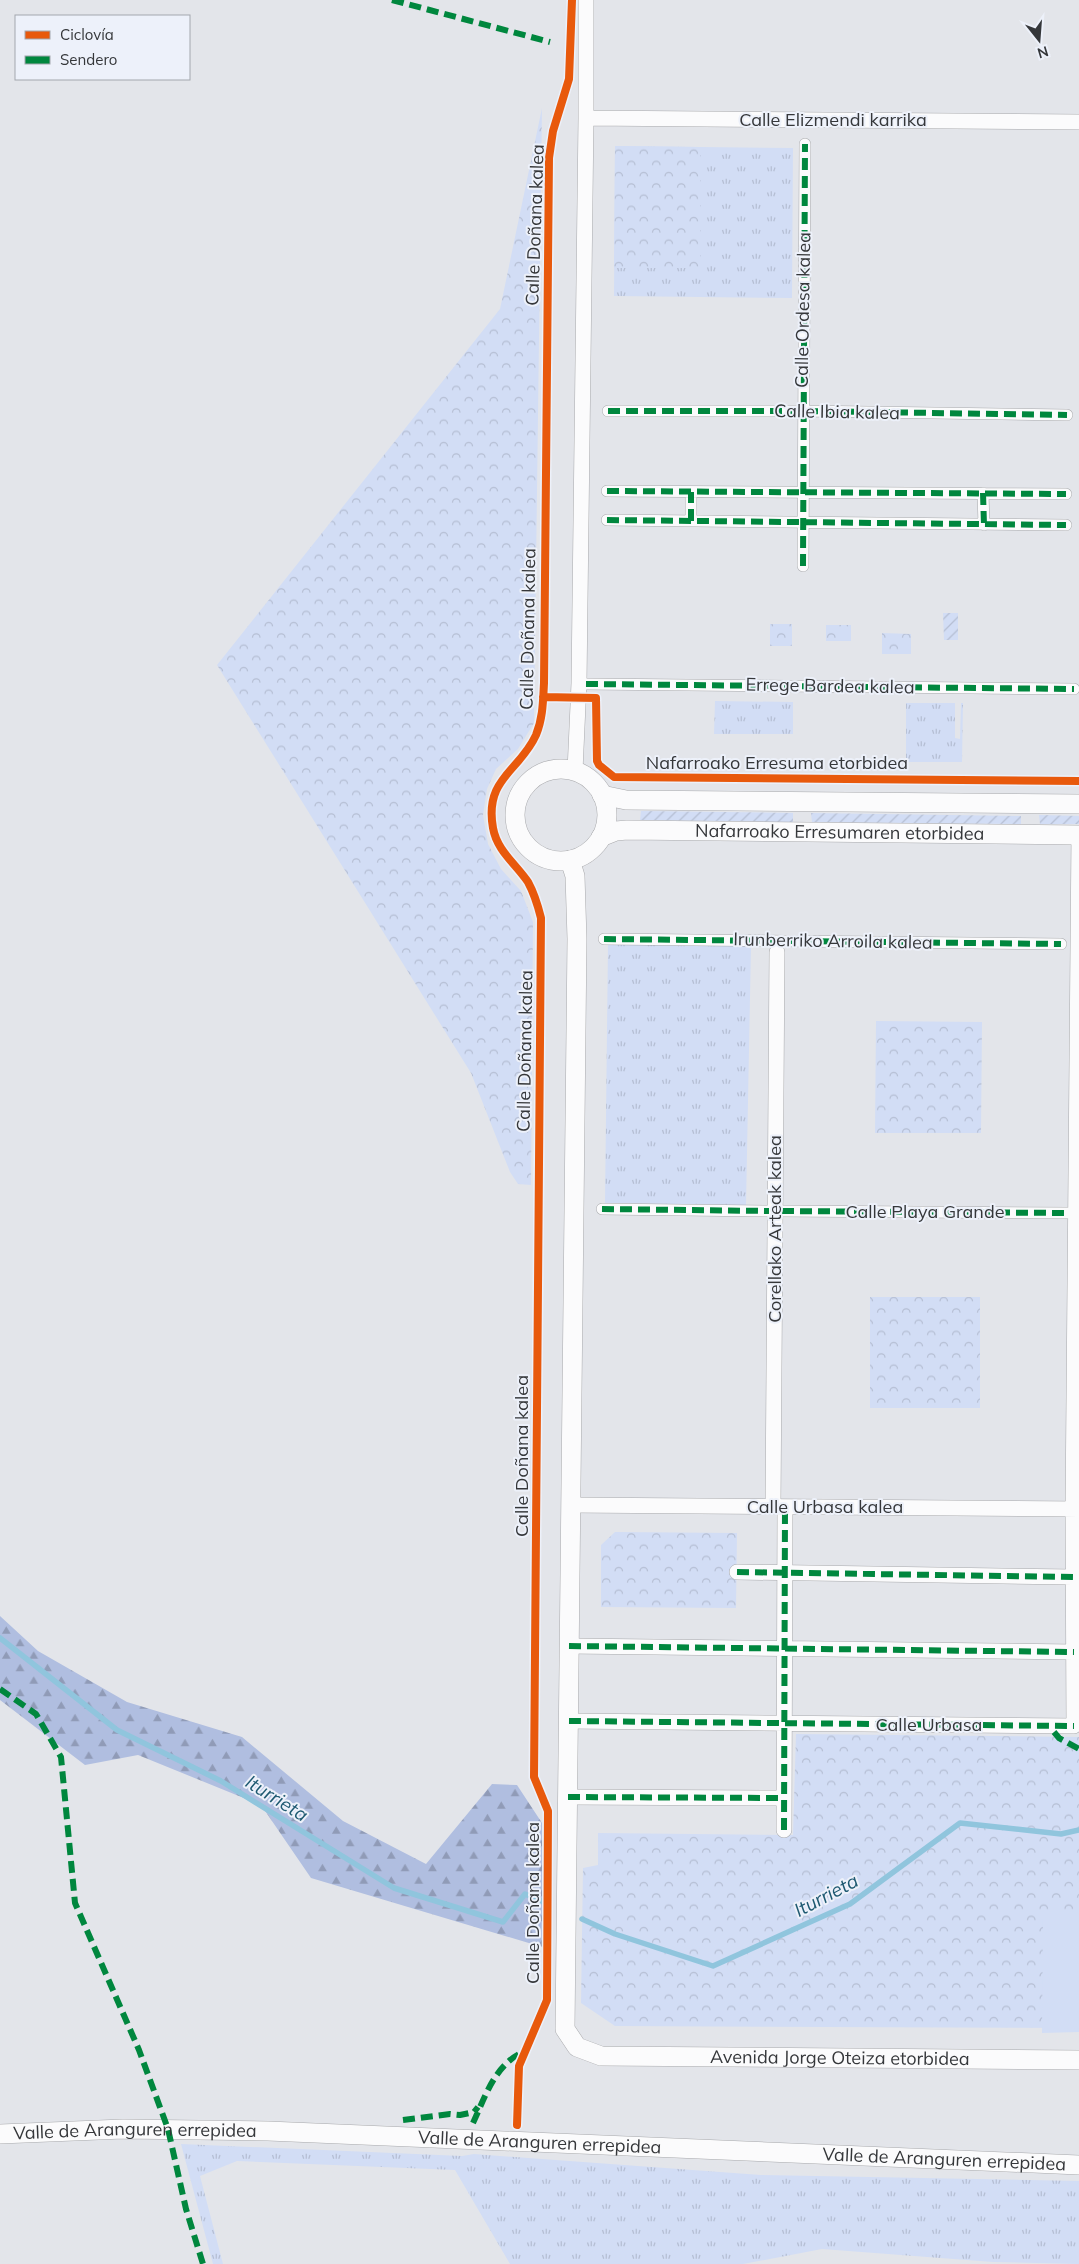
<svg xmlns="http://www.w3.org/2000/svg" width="1079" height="2264" font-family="Mulish,sans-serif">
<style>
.grass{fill:url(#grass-tufts)}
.forest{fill:url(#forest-firs)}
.park{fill:url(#park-crowns)}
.garden{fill:url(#garden-furrows)}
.pitch{fill:#d2ddf5}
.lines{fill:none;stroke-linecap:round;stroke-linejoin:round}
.stream{stroke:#90c5dd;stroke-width:5.5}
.pedestrian-casing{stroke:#a8a9ac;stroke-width:12}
.minor-casing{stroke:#a8a9ac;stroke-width:16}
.tertiary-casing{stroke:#a8a9ac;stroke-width:20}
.pedestrian{stroke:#fbfbfc;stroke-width:11}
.minor{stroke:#fbfbfc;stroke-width:15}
.tertiary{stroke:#fbfbfc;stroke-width:19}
.quiet{stroke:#00873e;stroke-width:6;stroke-dasharray:12 6;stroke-linecap:butt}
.cycleway-casing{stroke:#edf1fa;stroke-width:11}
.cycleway{stroke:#e8590c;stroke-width:8}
.labels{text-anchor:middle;stroke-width:4;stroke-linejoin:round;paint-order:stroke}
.street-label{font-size:18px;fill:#35373a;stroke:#edf1fa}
.water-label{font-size:19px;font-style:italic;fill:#1e5971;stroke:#edf1fa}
</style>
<defs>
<pattern id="grass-tufts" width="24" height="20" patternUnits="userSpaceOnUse" patternTransform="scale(1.25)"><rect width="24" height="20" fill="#d2ddf5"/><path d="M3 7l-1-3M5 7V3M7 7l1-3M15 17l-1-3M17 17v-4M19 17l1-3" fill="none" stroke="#b5bed3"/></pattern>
<pattern id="forest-firs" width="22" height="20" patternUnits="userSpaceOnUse" patternTransform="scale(1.25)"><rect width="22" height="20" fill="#b0bee0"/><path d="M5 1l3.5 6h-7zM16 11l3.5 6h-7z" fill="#909bb7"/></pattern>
<pattern id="park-crowns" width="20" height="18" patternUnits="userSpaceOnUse" patternTransform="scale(1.25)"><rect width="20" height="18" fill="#d2ddf5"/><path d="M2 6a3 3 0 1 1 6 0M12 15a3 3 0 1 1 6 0" fill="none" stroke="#b5bed3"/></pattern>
<pattern id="garden-furrows" width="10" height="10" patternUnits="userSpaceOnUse" patternTransform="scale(1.25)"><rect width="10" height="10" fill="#d2ddf5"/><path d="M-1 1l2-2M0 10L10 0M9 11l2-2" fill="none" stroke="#b5bed3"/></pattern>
</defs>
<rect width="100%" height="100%" fill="#e3e5ea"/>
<!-- grass -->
<path class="grass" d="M615 146 793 148 792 298 614 296Z
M715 701 793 702V734H714Z
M906 703H955V738L960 739 961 703H963L962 762H906Z
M608 944 751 946 746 1205 605 1203Z
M181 2144 462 2156 474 2154 761 2175 1079 2181V2264L993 2262 822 2249 743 2264H510L455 2170 237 2161 200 2176 223 2264H213Z"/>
<!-- forest -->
<path class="forest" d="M0 1616 38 1651 127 1702 242 1737 343 1821 426 1864 492 1784 517 1785 542 1823V1947L311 1878 261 1805 138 1755 85 1765 0 1700Z"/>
<!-- park -->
<path class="park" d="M542 108 534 723 518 749 496 769 487 789 483 815 488 844 501 869 521 891 533 922 531 1185 518 1184 510 1172 471 1073 217 665 500 309Z
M615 146 700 147V268H614Z
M770 624H792V646H770Z
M826 625H851V641H826Z
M882 633 911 634V654H882Z
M876 1021 982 1022 981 1133H875Z
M870 1297H980V1408H870Z
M615 1532 737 1533 736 1608 601 1607V1545Z
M796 1734 1079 1737V2028L615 2026 581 2003 583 1868 598 1865V1833L793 1835Z"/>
<!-- garden -->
<path class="garden" d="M943 613H958V640H944Z
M641 811 793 813V822L640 820Z
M811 813 1021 816V824L812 822Z
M1039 815 1079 816V824H1040Z"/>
<!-- pitch -->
<path class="pitch" d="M1043 1915H1079V2032L1042 2033Z"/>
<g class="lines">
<!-- stream -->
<path class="stream" d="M0 1638 117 1730 221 1781 394 1888 503 1922 525 1894 548 1904
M582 1919 615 1934 713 1966 850 1904 960 1823 1061 1834 1079 1830"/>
<!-- pedestrian casing -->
<g class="pedestrian-casing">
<path id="pedestrian" d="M608 411H802L1067 415
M607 491 1066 494
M983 493 984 525
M607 520 1066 525
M691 521V492
M803 566 805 144
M586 684 1074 689
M604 939 1061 944
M602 1209 769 1211
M782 1211 1068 1213"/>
</g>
<!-- minor casing -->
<g class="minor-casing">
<path id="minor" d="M586 118 1079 122
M575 771 579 683 586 118V0
M570 1505 1079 1509
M773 1507 777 952
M737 1572 1073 1577
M569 1646 1074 1652
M569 1721 1074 1726 1073 1509 1079 835
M568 1797 784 1798
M784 1830 785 1507"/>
</g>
<!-- tertiary casing -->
<g class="tertiary-casing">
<g id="tertiary">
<circle cx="561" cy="815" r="46"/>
<path d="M602 795 626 800 1079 804"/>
<path id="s1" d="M601 837 616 831 627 830 1079 835"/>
<path id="s2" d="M570 860 575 876 577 939 565 2029 577 2047 601 2056 1079 2060"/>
<path id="s3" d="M0 2134 123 2129 268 2131 1079 2165"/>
</g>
</g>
<!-- pedestrian -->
<use href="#pedestrian" class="pedestrian"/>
<!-- minor -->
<use href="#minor" class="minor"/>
<!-- tertiary -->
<use href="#tertiary" class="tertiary"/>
<!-- quiet -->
<path class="quiet" d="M392 0 550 42
M608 411H802L1067 415
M607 491 1066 494
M983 493 984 525
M607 520 1066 525
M691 521V492
M803 566 805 144
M586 684 1074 689
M604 939 1061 944
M602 1209 769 1211
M782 1211 1068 1213
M737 1572 1073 1577
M569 1646 1074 1652
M0 1689 36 1714 61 1757 75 1903 139 2050 168 2129 186 2209 203 2264
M569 1721 1074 1726
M1054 1732 1059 1738 1079 1749
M568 1797 784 1798
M784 1830 785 1507
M403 2120 450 2114 460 2115 474 2112 478 2107
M473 2123C486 2095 495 2064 525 2051"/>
<!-- cycleway casing -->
<g class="cycleway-casing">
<path id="cycleway" d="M543 697 596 698 597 761 599 765 614 777 1079 781
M517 2125 519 2066 547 2000 548 1811 534 1777 541 918C538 906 534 893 528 882 516 864 497 851 493 828 484 778 520 771 536 735 543 718 543 701 544 683L549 158 553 131 569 79 572 0"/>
</g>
<!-- cycleway -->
<use href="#cycleway" class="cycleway"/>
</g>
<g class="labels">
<!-- street labels -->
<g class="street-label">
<text x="833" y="126">Calle Elizmendi karrika</text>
<text transform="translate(535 225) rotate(-88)" y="6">Calle Doñana kalea</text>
<text transform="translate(803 310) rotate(-89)" y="6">Calle Ordesa kalea</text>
<text transform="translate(837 412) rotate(1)" y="6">Calle Ibia kalea</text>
<text transform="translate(528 629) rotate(-89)" y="6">Calle Doñana kalea</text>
<text transform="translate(830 686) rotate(1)" y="6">Errege Bardea kalea</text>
<text x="777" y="769">Nafarroako Erresuma etorbidea</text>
<text dy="6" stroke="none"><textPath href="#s1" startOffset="240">Nafarroako Erresumaren etorbidea</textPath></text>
<text transform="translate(833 941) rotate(1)" y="6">Irunberriko Arroila kalea</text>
<text transform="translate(525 1051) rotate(-89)" y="6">Calle Doñana kalea</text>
<text x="925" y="1218">Calle Playa Grande</text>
<text transform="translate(775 1229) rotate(-90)" y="6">Corellako Arteak kalea</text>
<text transform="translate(522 1456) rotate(-90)" y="6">Calle Doñana kalea</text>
<text x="825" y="1513">Calle Urbasa kalea</text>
<text x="929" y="1731">Calle Urbasa</text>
<text transform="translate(533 1903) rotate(-90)" y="6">Calle Doñana kalea</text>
<text dy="6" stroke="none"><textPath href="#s2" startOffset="1456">Avenida Jorge Oteiza etorbidea</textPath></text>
<text dy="6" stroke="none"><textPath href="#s3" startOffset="135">Valle de Aranguren errepidea</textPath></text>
<text dy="6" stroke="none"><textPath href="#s3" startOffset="540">Valle de Aranguren errepidea</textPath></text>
<text dy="6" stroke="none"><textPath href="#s3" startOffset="945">Valle de Aranguren errepidea</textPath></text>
</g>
<!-- water labels -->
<g class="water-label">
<text transform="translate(277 1798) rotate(32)" y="7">Iturrieta</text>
<text transform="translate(826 1895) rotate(-28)" y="7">Iturrieta</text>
</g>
</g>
<!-- legend -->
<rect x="15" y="15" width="175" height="65" fill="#edf1fa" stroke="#a3a7ad"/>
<rect x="25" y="31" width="25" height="8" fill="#e8590c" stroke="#a3a7ad"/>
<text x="60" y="40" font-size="15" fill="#35373a">Ciclovía</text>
<rect x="25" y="56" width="25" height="8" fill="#00873e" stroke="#a3a7ad"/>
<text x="60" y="65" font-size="15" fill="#35373a">Sendero</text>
<!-- north arrow -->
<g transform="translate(1039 40) rotate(163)" stroke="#edf1fa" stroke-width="4" paint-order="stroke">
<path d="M0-4L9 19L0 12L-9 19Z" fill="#35373a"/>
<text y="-8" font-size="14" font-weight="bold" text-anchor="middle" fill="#35373a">N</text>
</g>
</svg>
